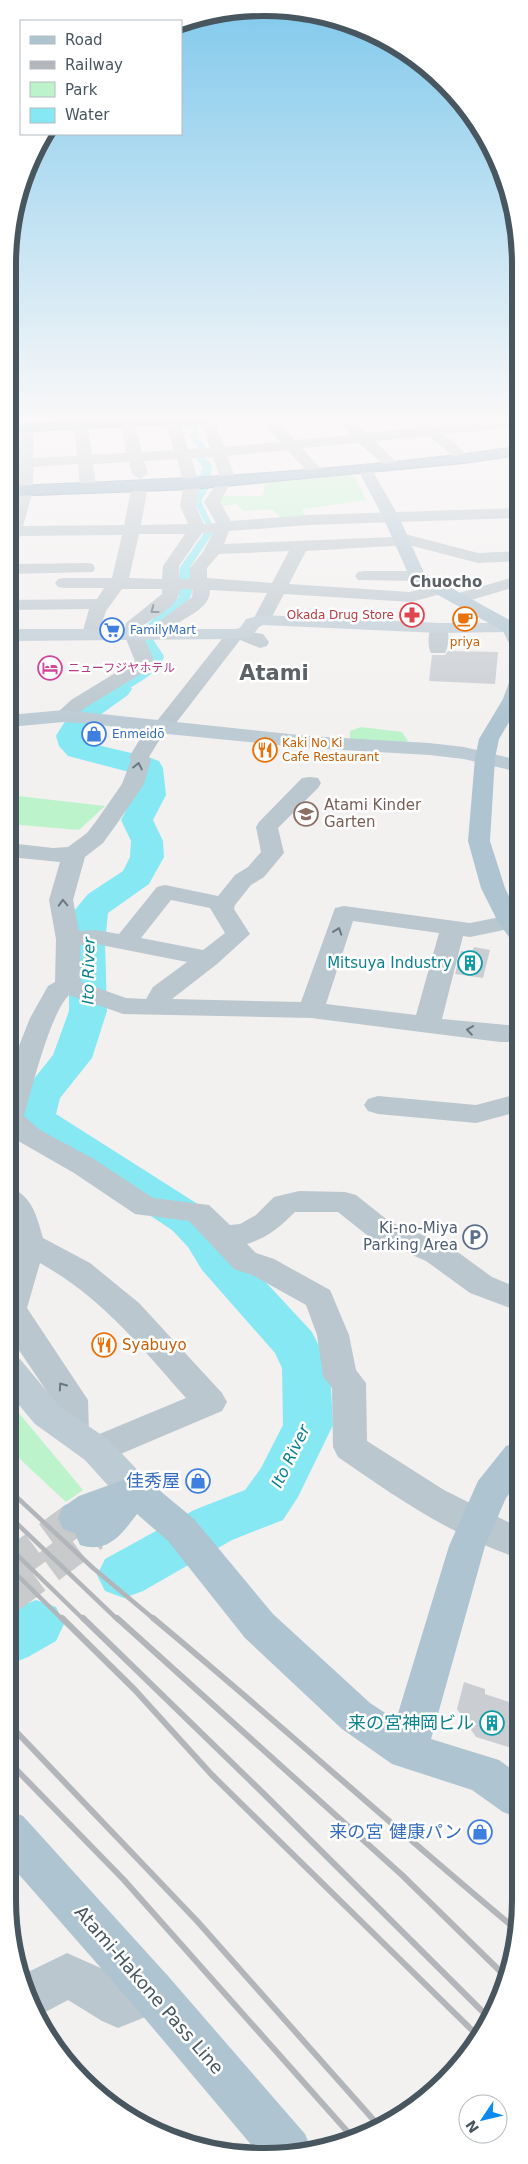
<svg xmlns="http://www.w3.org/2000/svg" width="528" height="2164" font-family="'DejaVu Sans','Noto Sans JP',sans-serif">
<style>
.green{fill:#bcf3cb}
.water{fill:#86e8f3}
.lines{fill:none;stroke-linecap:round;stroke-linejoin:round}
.river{fill:#86e8f3;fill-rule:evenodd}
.building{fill:#caced3}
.primary-tunnel{stroke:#c8cacc;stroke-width:34;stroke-dasharray:34 17;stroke-linecap:butt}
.highway-casing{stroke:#7095ae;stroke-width:2}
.street{fill:#bbc7ce;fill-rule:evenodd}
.secondary{fill:#bdcbd5;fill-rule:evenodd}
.primary{fill:#aec4d1;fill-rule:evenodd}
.highway{fill:#85aac2;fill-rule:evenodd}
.rail-far1{stroke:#b2b6bb;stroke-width:4.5}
.rail{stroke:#b2b6bb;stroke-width:6}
.oneway{stroke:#6a7880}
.labels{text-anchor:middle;stroke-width:5;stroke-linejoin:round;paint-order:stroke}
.far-health-label{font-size:12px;fill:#be3a42;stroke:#fff;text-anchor:end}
.far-shop-label{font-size:12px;fill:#366cbe;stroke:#fff;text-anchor:start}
.far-food-label{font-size:12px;fill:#c56008;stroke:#fff}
.far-hotel-label{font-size:12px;fill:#b23c85;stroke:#fff;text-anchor:start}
.far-quarter-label{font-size:15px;font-weight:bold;fill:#5c6266;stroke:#fff}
.education-label{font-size:15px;fill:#785e54;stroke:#fff;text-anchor:start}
.culture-label{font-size:15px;fill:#0d838f;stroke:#fff;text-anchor:end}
.service-label{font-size:15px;fill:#4e5e75;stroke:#fff;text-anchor:end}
.food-label{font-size:15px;fill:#c56008;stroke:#fff;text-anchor:start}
.water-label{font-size:16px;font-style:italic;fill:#06808e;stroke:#fff}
.near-shop-label{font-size:18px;fill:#366cbe;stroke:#fff;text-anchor:end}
.near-culture-label{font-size:18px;fill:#0d838f;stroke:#fff;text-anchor:end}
.near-street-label{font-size:18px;fill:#47565f;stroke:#fff}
.far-town-label{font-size:21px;font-weight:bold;fill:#5c6266;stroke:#fff}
.rim{fill:none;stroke:#47565f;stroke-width:6}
</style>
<rect width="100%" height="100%" fill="#f3f0f0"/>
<!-- green -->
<path class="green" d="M349 475 355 477 366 500 302 509 305 518 283 520 272 509 244 511 237 504 222 506 220 501 222 496H263L265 483Z
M361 727 402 732 408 741C391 748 366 747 350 738V731Z
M9 795 105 806 79 830 9 824Z
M8 1400 83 1490 66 1502 8 1448Z"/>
<!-- water -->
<path class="water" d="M180 418H198L201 425 198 427 199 439 205 446V457L212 465 209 488 201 501 215 530 191 566C188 575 195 584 192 593 187 610 163 615 153 628L154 641 164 656C159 682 102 694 86 723L70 724 76 712 130 678 142 641 143 628 179 597 180 567 202 536 206 525 195 503 202 467 196 458 198 448 190 437 193 431 183 426Z"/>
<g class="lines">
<!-- river -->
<path class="river" d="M118 681 128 683 132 689 128 695 97 717 86 736 89 743 148 757 159 761 163 768 166 795 153 820 163 841 164 857 149 884 108 913 105 942 107 1011 92 1058 60 1098 56 1114 204 1208 221 1226 234 1248 312 1332 330 1368 333 1425 298 1497 283 1520 232 1540 143 1591 124 1598 105 1591 97 1575 105 1559 194 1510 245 1490 261 1468 283 1425 282 1368 275 1353 202 1270 188 1247 172 1230 33 1138 19 1126 13 1117 21 1095 53 1055 69 1011V942L74 911 88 894 123 871 130 857 131 841 121 820 134 795 133 773 68 756 59 746 56 736C71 711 88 688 118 681Z
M36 1600 56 1607 64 1624 56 1641 28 1657 8 1665V1611Z"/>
</g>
<!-- building -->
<path class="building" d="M448 651 498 652 495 684 429 681 432 655H445Z
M474 947 490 950 483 978 455 974 461 951 472 952Z
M464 1682 485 1689V1694L518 1705V1750L476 1737 457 1709Z"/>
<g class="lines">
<!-- primary-tunnel -->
<path class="primary-tunnel" d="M8 1568 76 1518
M8 1597 93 1534"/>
<!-- highway casing -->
<g class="highway-casing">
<path id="highway" d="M133 418H218L211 422 9 432V424Z
M518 447V455L464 463 192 489 9 496V486C179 480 350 471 518 447Z"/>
</g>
<!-- street -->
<path class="street" d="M127 418 134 422 142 452 174 450 165 420 167 418H177L179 420 188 449 210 448 200 418H214L224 447 280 442 259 418H273L295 440 351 435 334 418H349L366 433 420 428 418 425 425 421 435 427 518 419V427L444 434 471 459 464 463 459 462 429 436 375 441 399 465 392 469 387 468 359 443 302 448 324 472 316 477 311 475 287 450 227 456 236 480 230 484 220 502 231 521 309 515 518 508V518L309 525 229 531 224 544 393 537 401 533 478 553 518 551V561L478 563 409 545 306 551 289 584 410 592 439 584 445 585 448 589 445 593 411 602 284 594 268 624H256L253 620 267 593 210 590C210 610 186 615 174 627 171 630 170 634 167 638H155L152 634 162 619 192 597 193 589H180C180 605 156 617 144 625L142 634 154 660 149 669 85 708 71 720 64 722 57 720 54 716 71 700 135 661 124 634 126 623 162 594V589H122L106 611 97 638H85L82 634 89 609 9 610V600L97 599 104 588H64L58 587 55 583 58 579 64 578H112L122 535 20 536 15 549 9 550V516L17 490 18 468H9V460L19 459 20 427 27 423 34 427 33 458 77 456 74 424 81 420 88 424 92 455 127 453 120 422ZM213 457 220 478 204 502 216 523 204 524 196 506 200 484 191 458ZM177 459 184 484 180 506 188 524 141 525 148 485 140 480 132 485 124 525 23 526 33 490V467L78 464 80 487 88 492 96 487 93 464 129 462 132 474 140 479 148 474 144 461ZM202 533H213L203 552 190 568V579H180L179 566ZM139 534H185L163 566 162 579 129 578ZM289 551 272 583 207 578V568L219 554Z
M87 563 93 564 95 568 93 572 9 574V564Z
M364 571H417L423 572 426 576 423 580 417 581 358 580 355 576 358 572Z
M518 576V586L458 604 452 603 449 599 452 595Z
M439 623 445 624C450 631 449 646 445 653H431C427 646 428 631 433 624Z
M235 629 263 634 269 642 267 646 260 648 240 640 169 732 163 734 149 757 151 760 144 784 116 825 103 843 85 857 73 900 79 931 96 930 119 934 157 887 165 885 218 896 235 875 248 867 261 852 256 827 259 822 302 778 310 777 318 778 321 783 318 788 278 828 284 853 264 877 251 885 235 905 234 909 250 934 217 964 172 999 301 1002 335 908 344 906 470 923 510 915 518 917V927L470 937 463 936 442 1019 518 1026V1042H500L311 1018 123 1014 69 995C50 1014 32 1088 24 1116L40 1130 94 1159 153 1198 209 1205 230 1225 240 1224 256 1215 274 1197 299 1191 345 1192 356 1195 390 1222 448 1245 492 1277 518 1288V1311L470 1293 426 1261 368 1236 338 1212H295C280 1227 267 1238 247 1244L256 1253 274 1259 330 1290 349 1335 356 1370 366 1383 367 1441 444 1490 518 1527V1558C452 1536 394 1496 338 1457L333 1447 332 1388 323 1376 317 1335 306 1305 252 1275 234 1269 189 1221 135 1214 74 1173 20 1142 9 1132V1071L30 1018 48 986 55 982 56 939 49 900 60 862 9 857V843L53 848 68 847 87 833 97 820 122 784 131 760 129 757 150 723 157 721 229 630ZM171 900 210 908 225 933 203 950 141 938ZM353 921 439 933 416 1015 326 1004ZM96 944 187 962 153 987 146 999 126 998 81 982 80 945Z
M518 1094V1112L476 1123 378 1114 368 1111 364 1105 368 1099 378 1096 476 1105Z
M8 1187C32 1194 37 1217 43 1238L90 1263 139 1303 222 1393 227 1402 222 1411 97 1464 85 1460 79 1450 84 1442 72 1445 60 1442 55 1432 54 1402 8 1334V1264L15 1244 8 1223ZM40 1263C102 1298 140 1346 186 1398L85 1440 89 1432 88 1400 27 1308Z
M67 1953 103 1969 122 1980 152 1969 168 1976 175 1992 168 2008 118 2028 102 2021 68 2000 38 2016 27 1998 22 1975Z"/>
<!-- secondary -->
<path class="secondary" d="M262 615 439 623H510L518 621V632L439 633 263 625 259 627 252 636 235 639 9 641V629H235L240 628 246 619Z
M64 710 308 736 429 743 464 747 518 760V772L464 759 429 755 308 748 157 733 94 724 64 722 9 727V715Z
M8 1356 20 1359 59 1406 109 1440 147 1480 152 1490 147 1500 134 1504 121 1500 85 1460 35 1424 8 1392Z"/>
<!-- primary -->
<path class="primary" d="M364 464 371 468 399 517 424 573 517 624 518 648 511 647 503 631 411 580 383 517 357 468Z
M518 675V707L499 739 495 758 490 841 505 888 518 915V939L509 937 498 922 481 888 468 841 475 758 479 739 503 699 511 677Z
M518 1442V1482L506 1498 485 1546 431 1739 499 1760 518 1774V1818L503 1812 472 1790 392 1764 342 1729 245 1638 168 1541 137 1514C122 1534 108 1554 80 1545L75 1533 63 1529 58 1518 63 1507 79 1496 134 1476 147 1480 194 1519 273 1614 370 1703 396 1720 449 1546 478 1481 506 1446Z
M8 1810 23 1816 168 1976 305 2134 311 2148 259 2154 136 2008 8 1862Z"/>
<!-- highway -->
<use href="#highway" class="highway"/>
<!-- rail-far1 -->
<path class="rail-far1" d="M8 1489 93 1568 155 1620
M8 1515 118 1620
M8 1546 84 1620
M8 1566 63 1620"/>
<!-- rail -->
<path class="rail" d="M62 1618 135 1690 212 1775 479 2037
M83 1618 263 1793 489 2018
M117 1618 402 1875 504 1975
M153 1618C277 1721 395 1829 518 1931
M8 1723 197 1921 379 2126
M8 1761 124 1880 354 2139"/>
</g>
<!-- one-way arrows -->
<defs><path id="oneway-chevron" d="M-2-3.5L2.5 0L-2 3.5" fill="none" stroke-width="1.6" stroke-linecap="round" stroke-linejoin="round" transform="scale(1.25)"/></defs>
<g class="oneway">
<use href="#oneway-chevron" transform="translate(154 610) rotate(143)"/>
<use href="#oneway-chevron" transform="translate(138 766) rotate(-78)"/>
<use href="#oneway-chevron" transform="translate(63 903) rotate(-92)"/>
<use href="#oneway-chevron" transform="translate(338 931) rotate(-71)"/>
<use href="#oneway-chevron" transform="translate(470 1030) rotate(-172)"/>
<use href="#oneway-chevron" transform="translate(62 1386) rotate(-125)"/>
</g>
<!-- sky -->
<linearGradient id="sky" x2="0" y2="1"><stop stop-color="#81c9ec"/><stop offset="0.58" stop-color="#faf8f8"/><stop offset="1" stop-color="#faf8f8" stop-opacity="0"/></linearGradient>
<rect width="528" height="721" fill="url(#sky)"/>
<!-- icons -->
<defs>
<g id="pharmacy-ring" transform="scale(1.25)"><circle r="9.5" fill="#fff" stroke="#e0444e" stroke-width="1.5"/><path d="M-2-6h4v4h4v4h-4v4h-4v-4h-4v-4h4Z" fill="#e0444e"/></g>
<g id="cafe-ring" transform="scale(1.25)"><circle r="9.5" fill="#fff" stroke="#e8710a" stroke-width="1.5"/><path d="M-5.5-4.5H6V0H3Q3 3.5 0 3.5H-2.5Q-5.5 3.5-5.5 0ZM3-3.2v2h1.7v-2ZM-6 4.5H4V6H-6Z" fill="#e8710a"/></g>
<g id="supermarket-ring" transform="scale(1.25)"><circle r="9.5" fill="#fff" stroke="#3f7fe0" stroke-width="1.5"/><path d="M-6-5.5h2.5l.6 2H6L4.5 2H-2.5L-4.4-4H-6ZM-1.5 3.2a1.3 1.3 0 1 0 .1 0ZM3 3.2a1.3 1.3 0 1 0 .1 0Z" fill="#3f7fe0"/></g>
<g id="hotel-ring" transform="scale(1.25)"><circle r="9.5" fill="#fff" stroke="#d1479c" stroke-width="1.5"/><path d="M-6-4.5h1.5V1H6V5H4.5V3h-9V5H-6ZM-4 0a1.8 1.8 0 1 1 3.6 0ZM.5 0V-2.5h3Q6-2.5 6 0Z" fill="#d1479c"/></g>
<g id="shop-ring" transform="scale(1.25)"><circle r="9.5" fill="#fff" stroke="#3f7fe0" stroke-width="1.5"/><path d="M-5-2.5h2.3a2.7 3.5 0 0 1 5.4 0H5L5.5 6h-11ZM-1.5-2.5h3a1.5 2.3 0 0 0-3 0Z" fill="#3f7fe0"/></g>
<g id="restaurant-ring" transform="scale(1.25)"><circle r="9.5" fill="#fff" stroke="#e8710a" stroke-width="1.5"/><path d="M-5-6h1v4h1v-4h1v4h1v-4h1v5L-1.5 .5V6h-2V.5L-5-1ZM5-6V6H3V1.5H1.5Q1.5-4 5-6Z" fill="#e8710a"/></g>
<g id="school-ring" transform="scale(1.25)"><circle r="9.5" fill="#fff" stroke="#8d6e63" stroke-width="1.5"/><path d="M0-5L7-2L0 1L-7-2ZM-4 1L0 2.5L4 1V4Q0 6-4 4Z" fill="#8d6e63"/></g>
<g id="building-ring" transform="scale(1.25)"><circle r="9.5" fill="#fff" stroke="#0f9aa8" stroke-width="1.5"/><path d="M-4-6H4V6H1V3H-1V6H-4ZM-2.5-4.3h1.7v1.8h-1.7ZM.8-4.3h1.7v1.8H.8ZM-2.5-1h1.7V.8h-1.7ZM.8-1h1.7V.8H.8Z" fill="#0f9aa8"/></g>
<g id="parking-ring" transform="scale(1.25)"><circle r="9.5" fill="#fff" stroke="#5c6f8a" stroke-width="1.5"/><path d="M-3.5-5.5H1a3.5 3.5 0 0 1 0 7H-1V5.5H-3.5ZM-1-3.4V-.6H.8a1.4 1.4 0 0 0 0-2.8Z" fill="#5c6f8a"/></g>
</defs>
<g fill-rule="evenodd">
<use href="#pharmacy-ring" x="412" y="615"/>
<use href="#cafe-ring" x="465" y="619"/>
<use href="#supermarket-ring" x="112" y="630"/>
<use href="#hotel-ring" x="50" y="668"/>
<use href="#shop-ring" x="94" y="734"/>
<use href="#restaurant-ring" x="265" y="750"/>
<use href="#school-ring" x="306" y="814"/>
<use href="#building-ring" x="470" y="963"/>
<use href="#parking-ring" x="475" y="1237"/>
<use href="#restaurant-ring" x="104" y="1345"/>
<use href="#shop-ring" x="198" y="1481"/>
<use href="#building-ring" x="492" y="1723"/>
<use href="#shop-ring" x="480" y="1832"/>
</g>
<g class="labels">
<!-- far-health labels -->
<g class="far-health-label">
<text x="394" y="619">Okada Drug Store</text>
</g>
<!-- far-shop labels -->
<g class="far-shop-label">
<text x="130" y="634">FamilyMart</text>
<text x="112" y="738">Enmeidō</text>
</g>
<!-- far-food labels -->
<g class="far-food-label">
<text x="465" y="646">priya</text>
<text x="282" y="747" text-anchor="start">Kaki No Ki<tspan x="282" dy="14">Cafe Restaurant</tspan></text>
</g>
<!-- far-hotel labels -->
<g class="far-hotel-label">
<text x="68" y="672">ニューフジヤホテル</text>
</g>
<!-- far-quarter labels -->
<g class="far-quarter-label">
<text x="446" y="587">Chuocho</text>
</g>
<!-- education labels -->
<g class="education-label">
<text x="324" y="810">Atami Kinder<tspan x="324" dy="17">Garten</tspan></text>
</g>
<!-- culture labels -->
<g class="culture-label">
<text x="452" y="968">Mitsuya Industry</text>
</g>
<!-- service labels -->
<g class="service-label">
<text x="458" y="1233">Ki-no-Miya<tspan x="458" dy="17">Parking Area</tspan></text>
</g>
<!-- food labels -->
<g class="food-label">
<text x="122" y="1350">Syabuyo</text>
</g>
<!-- water labels -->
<g class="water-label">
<text transform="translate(88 971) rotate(-89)" y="6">Ito River</text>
<text transform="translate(290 1456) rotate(-64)" y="6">Ito River</text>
</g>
<!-- near-shop labels -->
<g class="near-shop-label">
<text x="180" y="1487">佳秀屋</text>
<text x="462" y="1838">来の宮 健康パン</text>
</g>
<!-- near-culture labels -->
<g class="near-culture-label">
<text x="474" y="1729">来の宮神岡ビル</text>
</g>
<!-- near-street labels -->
<g class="near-street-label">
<text transform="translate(149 1990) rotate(49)" y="6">Atami-Hakone Pass Line</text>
</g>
<!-- far-town labels -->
<g class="far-town-label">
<text x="274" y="680">Atami</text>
</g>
</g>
<!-- crop -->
<path d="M0 0H528V2164H0ZM264 16H264A248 248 0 0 1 512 264V1900A248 248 0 0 1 264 2148H264A248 248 0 0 1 16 1900V264A248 248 0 0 1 264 16Z" fill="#fff" fill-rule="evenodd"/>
<path class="rim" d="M264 16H264A248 248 0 0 1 512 264V1900A248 248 0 0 1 264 2148H264A248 248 0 0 1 16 1900V264A248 248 0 0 1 264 16Z"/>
<!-- legend -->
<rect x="20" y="20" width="162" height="115" fill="#ffffff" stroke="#b5bbbf"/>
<rect x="30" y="36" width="25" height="8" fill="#aec4d1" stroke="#b5bbbf"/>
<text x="65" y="45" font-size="15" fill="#47565f">Road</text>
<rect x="30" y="61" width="25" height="8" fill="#b2b6bb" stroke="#b5bbbf"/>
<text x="65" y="70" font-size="15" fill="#47565f">Railway</text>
<rect x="30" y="82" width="25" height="15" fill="#bcf3cb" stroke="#b5bbbf"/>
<text x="65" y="95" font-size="15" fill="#47565f">Park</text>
<rect x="30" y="108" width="25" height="15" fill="#86e8f3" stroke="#b5bbbf"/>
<text x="65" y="120" font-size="15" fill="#47565f">Water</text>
<!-- north arrow -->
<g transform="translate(483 2119) rotate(235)"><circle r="24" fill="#ffffff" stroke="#b5bbbf"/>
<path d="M0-4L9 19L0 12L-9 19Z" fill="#0c8af1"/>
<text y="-8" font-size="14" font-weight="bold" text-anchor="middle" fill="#47565f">N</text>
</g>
</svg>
